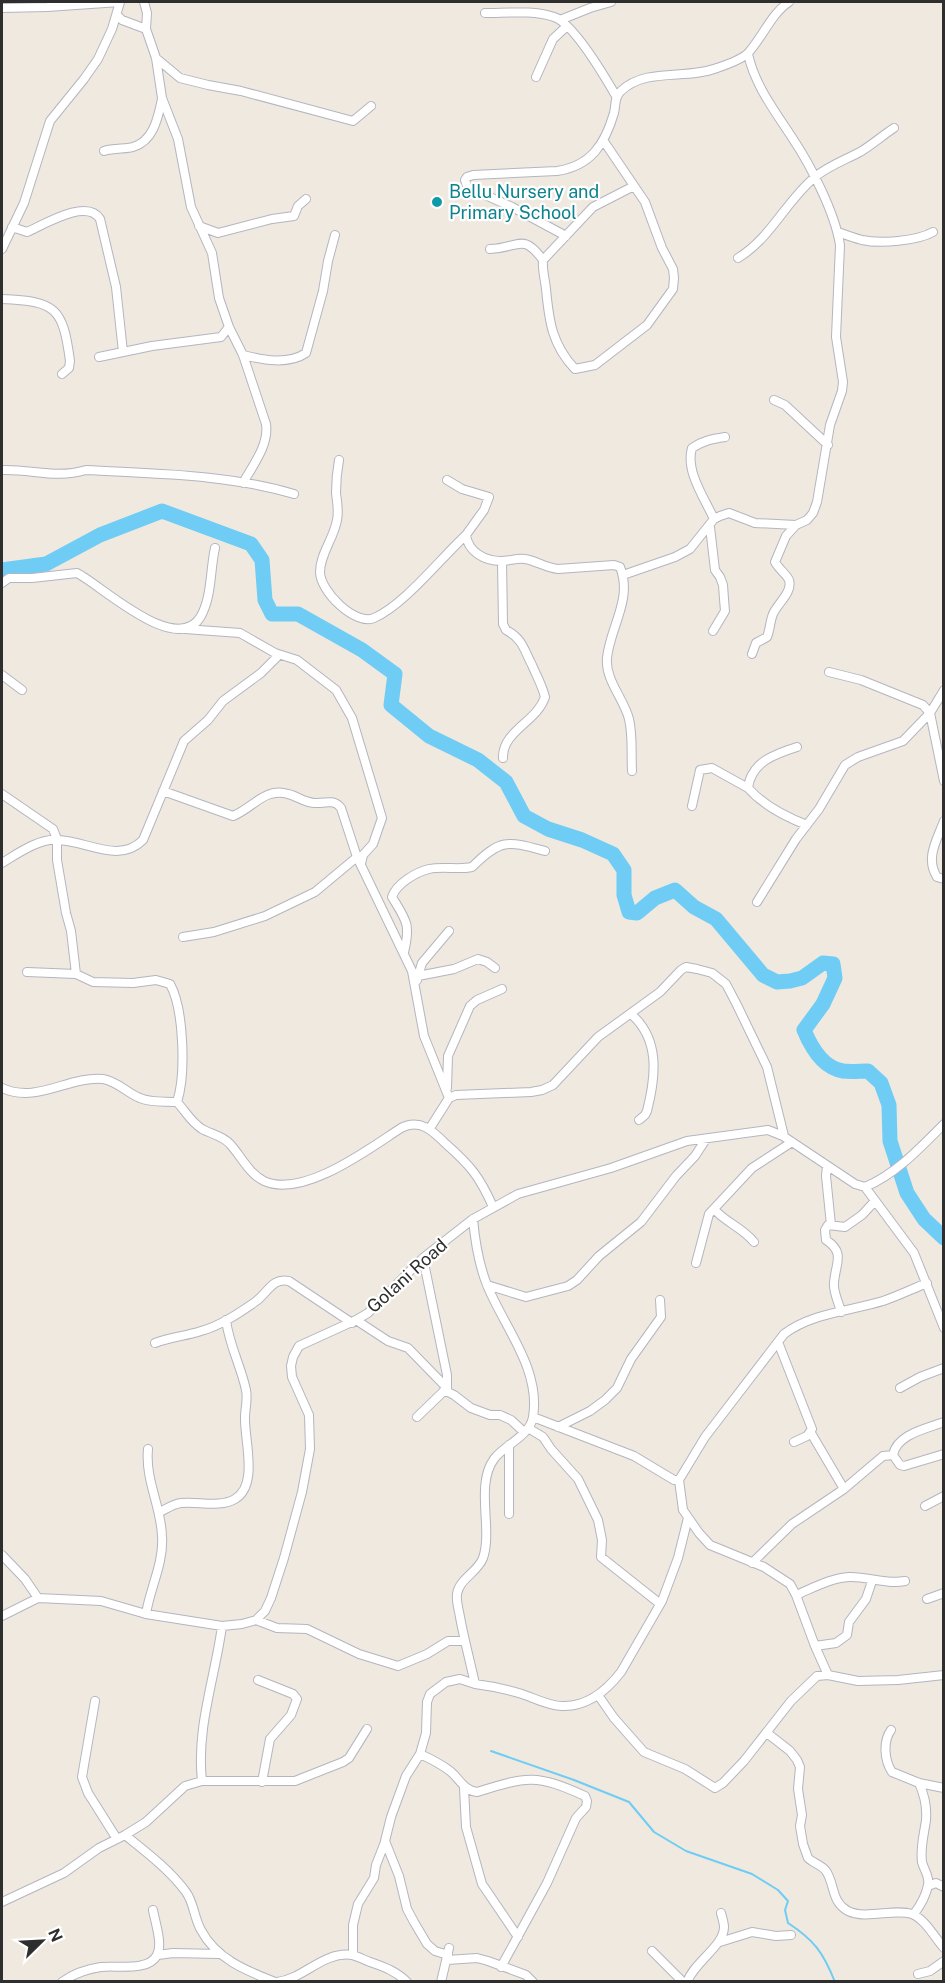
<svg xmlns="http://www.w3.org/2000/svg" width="945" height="1983" font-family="'Public Sans',sans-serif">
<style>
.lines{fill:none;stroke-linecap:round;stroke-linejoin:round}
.stream{stroke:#6fccf5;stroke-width:2}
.river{stroke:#6fccf5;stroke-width:15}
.street-casing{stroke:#b4b5c1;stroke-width:10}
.street{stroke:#fff;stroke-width:8}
.culture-dot{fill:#0f9aa8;stroke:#fff;stroke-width:2}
.labels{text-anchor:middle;stroke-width:4.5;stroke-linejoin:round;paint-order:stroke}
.culture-label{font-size:18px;fill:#0d838f;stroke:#fff;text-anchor:start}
.street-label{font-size:18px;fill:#2e2e2e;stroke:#fff}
</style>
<rect width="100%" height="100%" fill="#efe9e0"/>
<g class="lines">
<!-- stream -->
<path class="stream" d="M491 1751 574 1780 629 1802 654 1832 686 1851 752 1874 778 1890 788 1901 785 1910 788 1923C814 1940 823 1952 835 1982"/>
<!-- river -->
<path class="river" d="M2 570 46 564 100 535 162 511 251 544 262 560 265 600 272 614H298L362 650 395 674 391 705 429 736 478 760 506 782 524 816 548 829 582 840 613 854 624 870V895L629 912 637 913 655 898 675 890 694 907 716 919 763 975 777 982 790 981 802 978 823 963 833 964 835 978 823 1004 804 1030C811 1047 823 1068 843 1071 851 1072 860 1071 868 1071L881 1083 889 1105 890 1141 907 1193 924 1219 944 1238"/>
<!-- street casing -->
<g class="street-casing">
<path id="street" d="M144 2 147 13 146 29 156 58 162 98 178 139 191 207 212 253 219 298 229 327 243 355 266 424C269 445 253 465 243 483
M2 8 47 7 120 2
M485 13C507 13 533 10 554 17 573 23 605 77 616 96
M117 15 122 20 146 29
M560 20 590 8 611 2
M156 58 180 78 208 85 241 91 353 121 371 106
M536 77 553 39 567 26
M603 140 645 202 662 248 673 269 674 278 673 289 647 325 595 365 575 369C552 345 549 321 546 289 545 279 542 270 543 260L593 207 634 186
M104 151C113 148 127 149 133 147 154 141 158 117 162 99
M199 226 218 233 272 219 294 216 298 206 306 199
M12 227 27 232C45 224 87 198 100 219L116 287 123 352
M838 232C846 235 854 238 862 240 880 244 917 241 933 232
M566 236 512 207 472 189 467 186 465 180 467 177 473 175 557 171C591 166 605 144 614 113 616 105 614 97 621 91 646 67 686 80 717 68 726 65 743 59 749 52 763 36 772 13 789 2
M2 249 24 203 50 121 84 79 98 59 112 29 120 2
M490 249C519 248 522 232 543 260
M738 258C771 238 786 201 815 177 828 166 845 160 860 152 872 145 883 135 894 128
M2 299C56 301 63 308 70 361L69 368 62 374
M243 355C263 360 288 365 306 353L323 291 328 261 335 235
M99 357 152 346 221 337 229 327
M774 400 785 405 828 445
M339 460C337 471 336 482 336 493 337 502 339 511 337 520 334 538 320 554 320 572 320 591 355 626 374 618 404 605 440 559 466 535
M2 470C33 469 55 479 86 470 155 474 227 474 294 494
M447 480 462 489 489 497 484 510 466 535C468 552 485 561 501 561 510 561 516 558 525 559 537 561 546 568 558 569L614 565 620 567C633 599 610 627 607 658 605 680 624 699 629 719 633 736 631 754 632 771
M714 519C705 499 685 471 692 448 702 441 712 439 725 437
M710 527 715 570 720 577 723 585 724 599 725 611 713 631
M502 561 503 624 506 630C523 639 524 650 532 665 537 677 542 685 545 697 537 722 502 731 503 758
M623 575 675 557 690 549 714 519 720 516 729 513 755 523 796 525 807 520 813 513 817 502 830 425 842 391 843 382 836 337 840 245C835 213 811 166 793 139 775 111 755 86 748 54
M2 583 9 578H32L77 573C101 585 177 658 201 616 212 596 210 570 215 548
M185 629 240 633 275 653 297 660 336 690 352 718 382 818 373 844 363 855 361 864
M752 654 756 643 767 637C770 630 770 621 773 614 777 604 793 592 789 580 787 575 778 568 775 562L786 536 796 525
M829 672 861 680 923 705 930 713 944 781
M2 675 22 690
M797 747C775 754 751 762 748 788 764 806 786 817 807 825
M163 791 233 816C253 808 265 787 288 794 297 796 305 803 315 803 326 804 333 798 341 808L357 857 412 971 424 1036 449 1098
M2 794 53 829 57 839V860L66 913 71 931 76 974 93 982 133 983 156 980 170 984C184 1009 186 1075 177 1102
M692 806 700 770 712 768 748 788
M944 821C937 840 925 858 937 877L944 879
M2 863C17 854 39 838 58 840 87 841 119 864 143 840L184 741 208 720 223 701 261 673 279 655
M757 902 796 839 819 809 845 765 858 757 903 741 930 713 944 690
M183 937 214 932 265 916 315 892 357 857
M404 952C411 924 406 920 392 897 396 884 416 872 429 869 443 866 458 870 472 867 501 838 508 841 545 851
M27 972 76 974
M418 976 454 969 478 959 487 962 495 968
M417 980 422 963 449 931
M631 1014C660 1039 656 1076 647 1111L645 1115 639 1120
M2 1088C37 1104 68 1076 103 1079 117 1081 127 1093 140 1098 151 1103 165 1101 177 1102 186 1112 191 1122 202 1129 211 1134 223 1136 230 1144 241 1156 249 1174 264 1181 303 1199 370 1148 401 1128 420 1118 433 1131 446 1144 470 1165 480 1177 493 1207
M447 1088 448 1056 470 1006 477 1000 502 989
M430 1128 449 1098 456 1095 531 1092 542 1090 553 1085 598 1037 660 992 681 970 686 967 697 969 712 973 726 984 736 1003 767 1067 784 1136
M827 1166 826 1176 831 1225
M865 1187 914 1253 944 1328
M714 1209C726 1223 742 1227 754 1242
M473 1219C475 1241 479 1265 487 1285 504 1327 541 1369 533 1417 530 1436 504 1445 494 1459 475 1485 493 1529 483 1558 478 1572 459 1579 457 1594 456 1602 459 1610 460 1617 464 1639 470 1661 475 1684 491 1686 506 1689 522 1694 534 1698 549 1706 562 1706 587 1707 607 1690 621 1672L662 1601 678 1558 688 1518
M696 1263 709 1214 752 1168 792 1142
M487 1285 526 1297 568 1286 577 1280 599 1256 641 1222 676 1176 695 1156 706 1139
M841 1312C839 1303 833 1292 834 1283 835 1264 846 1253 826 1240L825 1230 828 1225 845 1227 862 1215 875 1201
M356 1320 388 1341 408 1348 447 1388
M778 1342 812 1429 807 1436 794 1442
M155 1343C171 1337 186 1336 201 1331 220 1326 239 1313 255 1302 268 1293 272 1277 289 1281L352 1323
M900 1388 920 1377 944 1368
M444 1390 454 1395 471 1408 490 1415H500L511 1420 524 1432
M417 1417 447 1388V1375L423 1258
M533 1417 634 1456 674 1480H679L705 1437 784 1334C812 1313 850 1311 883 1301 898 1296 912 1289 927 1283
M558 1427 590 1411 605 1400 617 1388 631 1359 661 1317 660 1300
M528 1428 543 1437 551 1449 578 1479 598 1520 602 1540 601 1557 659 1603
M811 1433 844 1489
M893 1455C897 1434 926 1429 944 1422
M679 1480 683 1510 699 1533 710 1545 764 1567 790 1584 796 1595 815 1646 828 1675
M925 1506 944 1496
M160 1512C166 1509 173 1504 181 1503 197 1501 220 1508 235 1499 259 1485 244 1439 245 1417 245 1408 248 1400 246 1390 241 1366 229 1345 226 1320
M509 1514V1445
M2 1555 25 1579 38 1598
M752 1563 792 1524 844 1489 883 1456 893 1455 900 1465 904 1466 944 1454
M796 1595C813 1588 831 1578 849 1577 867 1576 886 1585 905 1581
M927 1599 944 1593
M146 1614C150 1588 164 1563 162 1536 161 1506 145 1480 148 1449
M2 1616 38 1598 101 1601 146 1614 222 1626 242 1624 256 1620 265 1611 271 1598 284 1558 302 1492 310 1449 309 1415 292 1377 291 1366 293 1357 299 1346 356 1320 368 1313 423 1258 473 1219 518 1194 611 1168 687 1141 768 1130 783 1136 855 1184 865 1187C896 1174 920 1148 944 1124
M256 1620 277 1628 307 1629 359 1654 398 1666 427 1654 448 1641H465
M815 1646 836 1643 847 1635 849 1622 866 1599 872 1581
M258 1680 293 1694 297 1699 291 1715 270 1739 262 1782
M598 1695 614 1718 644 1752 685 1769 715 1788 723 1783 744 1761 791 1701 817 1676 828 1675 858 1681 898 1680 944 1675
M95 1701 82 1777 88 1793 117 1839
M891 1730C883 1741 884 1760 892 1772L919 1783 944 1788
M767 1733 790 1751 797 1760 800 1767 798 1789 802 1815 800 1826 803 1844 808 1858C813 1863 822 1865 826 1871 835 1884 831 1902 848 1911 866 1920 894 1908 912 1914 925 1919 935 1938 944 1948
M420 1754C431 1759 441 1764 450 1771 460 1779 463 1790 477 1792 528 1776 536 1774 585 1796L587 1801 586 1807 576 1818 547 1883 501 1967
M202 1781C196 1728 215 1678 222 1626
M464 1788 466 1827 482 1884 518 1937
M125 1835C146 1852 170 1870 186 1892 194 1903 194 1918 201 1930 216 1959 247 1971 275 1982
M928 1886 936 1883 944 1887
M2 1902 64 1873 99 1848 125 1835 146 1822 185 1786 202 1781H295L343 1762 349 1758 367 1729
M914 1914C920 1906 926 1896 928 1885 930 1877 924 1870 922 1862 920 1847 924 1835 926 1820 927 1808 924 1794 919 1783
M720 1942 752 1932 776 1936 791 1935
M652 1951 683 1982
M158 1955 173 1953 219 1954
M353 1955V1925L358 1904 374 1878 376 1865 385 1842
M448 1955 435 1951 427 1944 414 1922 407 1909 399 1876 385 1841 391 1817 406 1776 420 1754 426 1733 427 1702 430 1694 446 1682 460 1679 475 1684
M447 1960 477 1958 488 1961 526 1975 533 1982
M918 1974 930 1971 944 1961
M62 1982C73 1974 87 1969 101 1967 115 1965 149 1972 157 1955 163 1944 155 1922 153 1910
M277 1982C304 1979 323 1951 352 1955 358 1956 364 1960 370 1962 384 1967 396 1971 407 1982
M441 1982 449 1948
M687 1982C695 1961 724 1946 724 1927 724 1923 722 1917 721 1913"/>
</g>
<!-- street -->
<use href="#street" class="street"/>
</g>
<!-- markers -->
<circle class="culture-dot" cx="437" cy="202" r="6"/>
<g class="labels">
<!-- culture labels -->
<g class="culture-label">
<text x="449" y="198">Bellu Nursery and<tspan x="449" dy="21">Primary School</tspan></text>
</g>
<!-- street labels -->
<g class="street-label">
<text transform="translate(407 1276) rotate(-42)" y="6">Golani Road</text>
</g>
</g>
<!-- border -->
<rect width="945" height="1983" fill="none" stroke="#2e2e2e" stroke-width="6"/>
<!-- north arrow -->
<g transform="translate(42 1941) rotate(66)" stroke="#ffffff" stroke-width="4.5" paint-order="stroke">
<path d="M0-4.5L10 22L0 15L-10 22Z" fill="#2e2e2e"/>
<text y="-9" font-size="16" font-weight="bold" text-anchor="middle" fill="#2e2e2e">N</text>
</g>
</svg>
